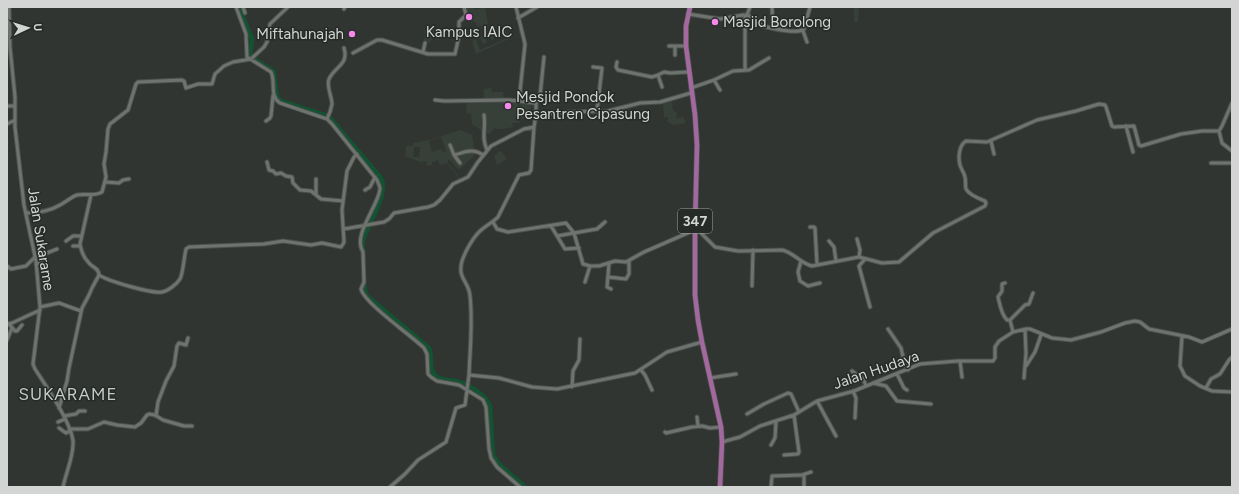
<svg xmlns="http://www.w3.org/2000/svg" width="1239" height="494" font-family="Figtree,sans-serif">
<style>
.built{fill:#364039;fill-rule:evenodd}
.lines{fill:none;stroke-linecap:round;stroke-linejoin:round}
.river{stroke:#125331;stroke-width:4.5}
.street-casing{stroke:#4c504d;stroke-width:5}
.primary-casing{stroke:#4c504d;stroke-width:6}
.street{stroke:#6e736f;stroke-width:3}
.primary{stroke:#a3699e;stroke-width:4.5}
.poi-dot{fill:#f788ec;stroke:#262b27;stroke-width:1.5}
.labels{text-anchor:middle;stroke-width:3;stroke-linejoin:round;paint-order:stroke}
.shield{fill:#262b27;stroke:#9ea29f;stroke-width:1}
.shield-label{font-size:14px;font-weight:bold;fill:#d2d5d3}
.poi-label{font-size:15px;fill:#d2d5d3;stroke:#262b27;text-anchor:start}
.street-label{font-size:15px;fill:#d2d5d3;stroke:#262b27}
.quarter-label{font-size:17px;letter-spacing:1px;fill:#c5cbc7;stroke:#262b27}
</style>
<rect width="100%" height="100%" fill="#303531"/>
<!-- built -->
<path class="built" d="M469 7H474L475 10 485 7 488 24 477 27 475 21 467 22 465 9Z
M854 8H859L858 22H854Z
M476 27 481 37 504 27 509 39 476 54 472 41 476 39 474 35 461 36 460 31 472 30 471 29ZM476 28 483 44 487 42 485 36 489 34 492 40 494 39 492 33 495 31 498 37 500 36 498 30 502 28 508 38 480 50 472 29Z
M432 28 442 30 439 41 433 38 430 43 424 40 425 34 424 31Z
M491 88 492 92H503L504 100 518 101 519 110 520 102 531 103V118L521 119 519 115 520 123H512L513 127 503 129H496L495 127 490 134 485 133 472 124 471 114 466 113 467 102 484 101V89Z
M672 101 673 110 677 113 676 118 684 117 685 123 674 125 667 122 668 117H664L663 103Z
M461 130 472 135 474 148 481 157 458 177 447 163 440 165 438 160 432 162V165L427 166 426 161 420 162 405 156 406 146H413V143L429 140ZM441 137 446 151 443 152 441 149 432 152 429 141ZM414 147H420L419 157H413ZM477 153 480 157 459 176 447 162 449 159 459 170Z
M500 151 506 157V160L497 165 494 155 498 154 497 152Z"/>
<g class="lines">
<!-- river -->
<path class="river" d="M239 7 252 39 250 56 273 71 274 73 277 97 281 101 324 115 330 118 381 178C389 195 368 223 363 240 362 244 363 248 363 252
M364 280 365 291 367 296 429 348C433 357 428 368 435 375 441 382 451 379 459 382 470 385 486 395 490 406L493 455 498 463 525 487"/>
<!-- street casing -->
<g class="street-casing">
<path id="street" d="M9 7 10 47 15 97V127L24 205 36 261 40 307 33 364 35 369C46 386 71 422 73 441 74 456 66 472 63 487
M236 7 246 34 247 57 271 72C276 82 269 96 280 103L327 119 332 124 377 180C378 183 380 186 380 189 378 207 352 235 363 252L364 282 361 289C364 303 412 336 424 348L427 354 428 374 431 377 437 381 459 385 483 400 486 407 489 449 491 458 497 467 520 487
M243 7 245 13
M772 7 773 28
M344 9 345 7
M688 14 720 19 743 15 749 16 756 19 762 26C771 28 797 35 804 29L810 7
M745 15V70
M747 15 750 7
M518 18 537 7
M803 31 807 42
M669 46H686
M423 52 425 43
M353 53 377 40H382L428 54H455L459 36V22L466 15 464 7
M675 55V46
M617 62 616 67 618 70 652 77 658 75 664 72 670 73 688 72
M593 67 602 68 597 111
M658 75 662 87
M714 80 720 90
M691 88 714 80 733 71 749 70 769 58
M435 100 444 101 509 100 519 101
M1232 103 1222 126 1219 131 1222 143 1232 151
M536 104 540 96 544 57
M7 106H15
M484 115C486 129 481 137 487 150
M536 115 566 112 608 111 640 103 660 102 691 93
M327 119C329 115 331 110 332 104 332 97 326 86 329 79 335 66 349 65 344 48
M266 121 270 118 271 116 273 96
M7 124 15 120
M1126 126 1133 152
M991 141 994 154
M450 145 454 155C466 152 472 148 483 155
M454 155 460 163
M267 162 269 170 273 171 276 174 281 173 286 176 292 177 293 183 300 190 311 191 321 199 343 201
M1211 163H1232
M105 182 119 183 123 180 129 179
M365 190 370 187 375 177
M316 194V179
M91 195 80 244C81 251 84 258 89 263 93 268 99 268 99 275
M26 213C37 213 50 211 60 205 66 202 71 197 77 195 86 193 94 197 102 192L106 177 104 164 106 152 108 129 110 124 128 110 136 84 138 82 182 80 184 81 186 88 198 84H212L215 74 224 66 233 62 251 59 264 47 267 42 268 32 270 24 288 7
M493 222 497 229 508 232 566 223 574 233 597 229 605 222
M551 226 565 249 579 248
M810 227H814L815 228 817 264
M344 229 384 222 389 219 394 213 428 207 434 205 440 200 453 184 468 177 478 162 491 146 524 129 534 127
M557 236 574 233 583 264 590 266H599L615 261 626 262 644 252 697 229 715 247 738 251 782 250C793 252 800 263 812 266L859 257 882 263 899 262 933 233 985 206 986 203 985 201C980 199 969 195 966 189 965 186 966 181 965 177 964 172 961 169 960 165 958 157 959 145 966 141L987 142 1037 120 1076 111 1099 104 1105 105 1106 107 1112 126 1114 127 1134 126 1139 145 1141 146 1181 134 1202 131H1219
M857 239 860 250 859 257
M66 241 73 236H81
M829 241 834 247 836 261
M73 246H80
M865 259 859 266 870 307
M801 261 798 272 800 281 808 286 820 283
M36 264 41 263 42 255 57 249
M609 264 607 287 611 289
M7 266 11 269 26 266 35 257
M608 277 626 279 629 274V261
M585 282 590 266
M1005 283 1002 284V291L998 297C1000 305 1001 314 1007 320H1010
M752 286 753 250
M40 307 59 303 81 311
M7 324 12 323 40 310
M9 324 15 331H17L22 325
M888 329 901 348 905 365 908 370
M1013 332 1010 320 1025 305 1029 304 1033 293
M1182 336 1180 366 1185 376 1200 386 1212 391 1232 392
M7 340 12 328
M960 361 962 377
M1026 366 1035 352 1041 335
M641 370 645 375 652 390
M852 371 857 375 863 378 866 386
M897 374 904 388 907 390
M469 375C470 349 473 322 470 296 469 281 457 279 462 261 465 252 472 239 479 232 485 226 492 223 498 217L519 175 529 173 531 170 534 127 536 115V104L534 103 519 101 525 44 516 7
M710 378 736 374
M1024 378 1026 353 1025 330
M873 383 886 386 897 401 931 404
M572 387 573 371 579 360 580 339
M1206 388 1211 379 1220 374 1229 360 1232 357
M853 391 856 398 855 418
M817 401 836 436
M59 408 67 381 69 368 82 308 89 295 92 288 99 275C108 281 152 294 162 292 168 291 177 284 180 279 183 274 184 257 186 249L189 247 264 244 283 241 311 245 322 243 341 247 343 244 344 242 342 210 347 171 354 157 357 154
M747 414 764 404 788 393 791 394 799 412
M64 416 76 414 79 411H85
M156 416 158 402 166 381 174 366 177 346 179 343 186 345 188 338
M697 417 698 426
M58 422 65 419
M59 428 66 433 70 431
M69 429H88L104 422 117 425 135 427 141 423 147 415 149 414 155 415 163 420 184 426H192
M665 432 666 433 692 427 702 426 710 428 721 427
M722 442 740 437 760 426 794 415 817 401 854 391 920 364 958 361H993L995 358V347L999 341 1013 332 1026 329H1030L1052 338 1071 340 1101 332 1125 323 1135 321 1140 322 1149 329 1189 337 1202 342 1232 329
M771 445 775 438 776 422
M784 455 798 454 799 452 794 415
M390 487 405 474 418 460 446 442 456 408 465 405 469 375 499 378 532 387 557 389 635 373 667 352 702 342
M771 487 772 476 802 475 811 472
M804 487V475"/>
</g>
<!-- primary casing -->
<g class="primary-casing">
<path id="primary" d="M690 7 686 26V46L695 115 697 145 695 230V295L698 320 702 342 721 427 722 442 720 487"/>
</g>
<!-- street -->
<use href="#street" class="street"/>
<!-- primary -->
<use href="#primary" class="primary"/>
</g>
<!-- markers -->
<g class="poi-dot">
<circle cx="469" cy="17" r="4"/>
<circle cx="715" cy="22" r="4"/>
<circle cx="352" cy="34" r="4"/>
<circle cx="508" cy="106" r="4"/>
</g>
<g class="labels">
<!-- shield labels -->
<rect class="shield" x="678" y="209" width="34" height="24" rx="3"/>
<g class="shield-label">
<text x="695" y="226">347</text>
</g>
<!-- poi labels -->
<g class="poi-label">
<text x="723" y="27">Masjid Borolong</text>
<text x="469" y="37" text-anchor="middle">Kampus IAIC</text>
<text x="344" y="39" text-anchor="end">Miftahunajah</text>
<text x="516" y="102">Mesjid Pondok<tspan x="516" dy="17">Pesantren Cipasung</tspan></text>
</g>
<!-- street labels -->
<g class="street-label">
<text transform="translate(41 239) rotate(81)" y="5">Jalan Sukarame</text>
<text transform="translate(876 370) rotate(-19)" y="5">Jalan Hudaya</text>
</g>
<!-- quarter labels -->
<g class="quarter-label">
<text x="68" y="400">SUKARAME</text>
</g>
</g>
<!-- border -->
<rect width="1239" height="494" fill="none" stroke="#d2d5d3" stroke-width="16"/>
<!-- north arrow -->
<g transform="translate(28 28) rotate(86)" stroke="#262b27" stroke-width="3" paint-order="stroke">
<path d="M0-3L7 15L0 10L-7 15Z" fill="#d2d5d3"/>
<text y="-6" font-size="11" font-weight="bold" text-anchor="middle" fill="#d2d5d3">U</text>
</g>
</svg>
